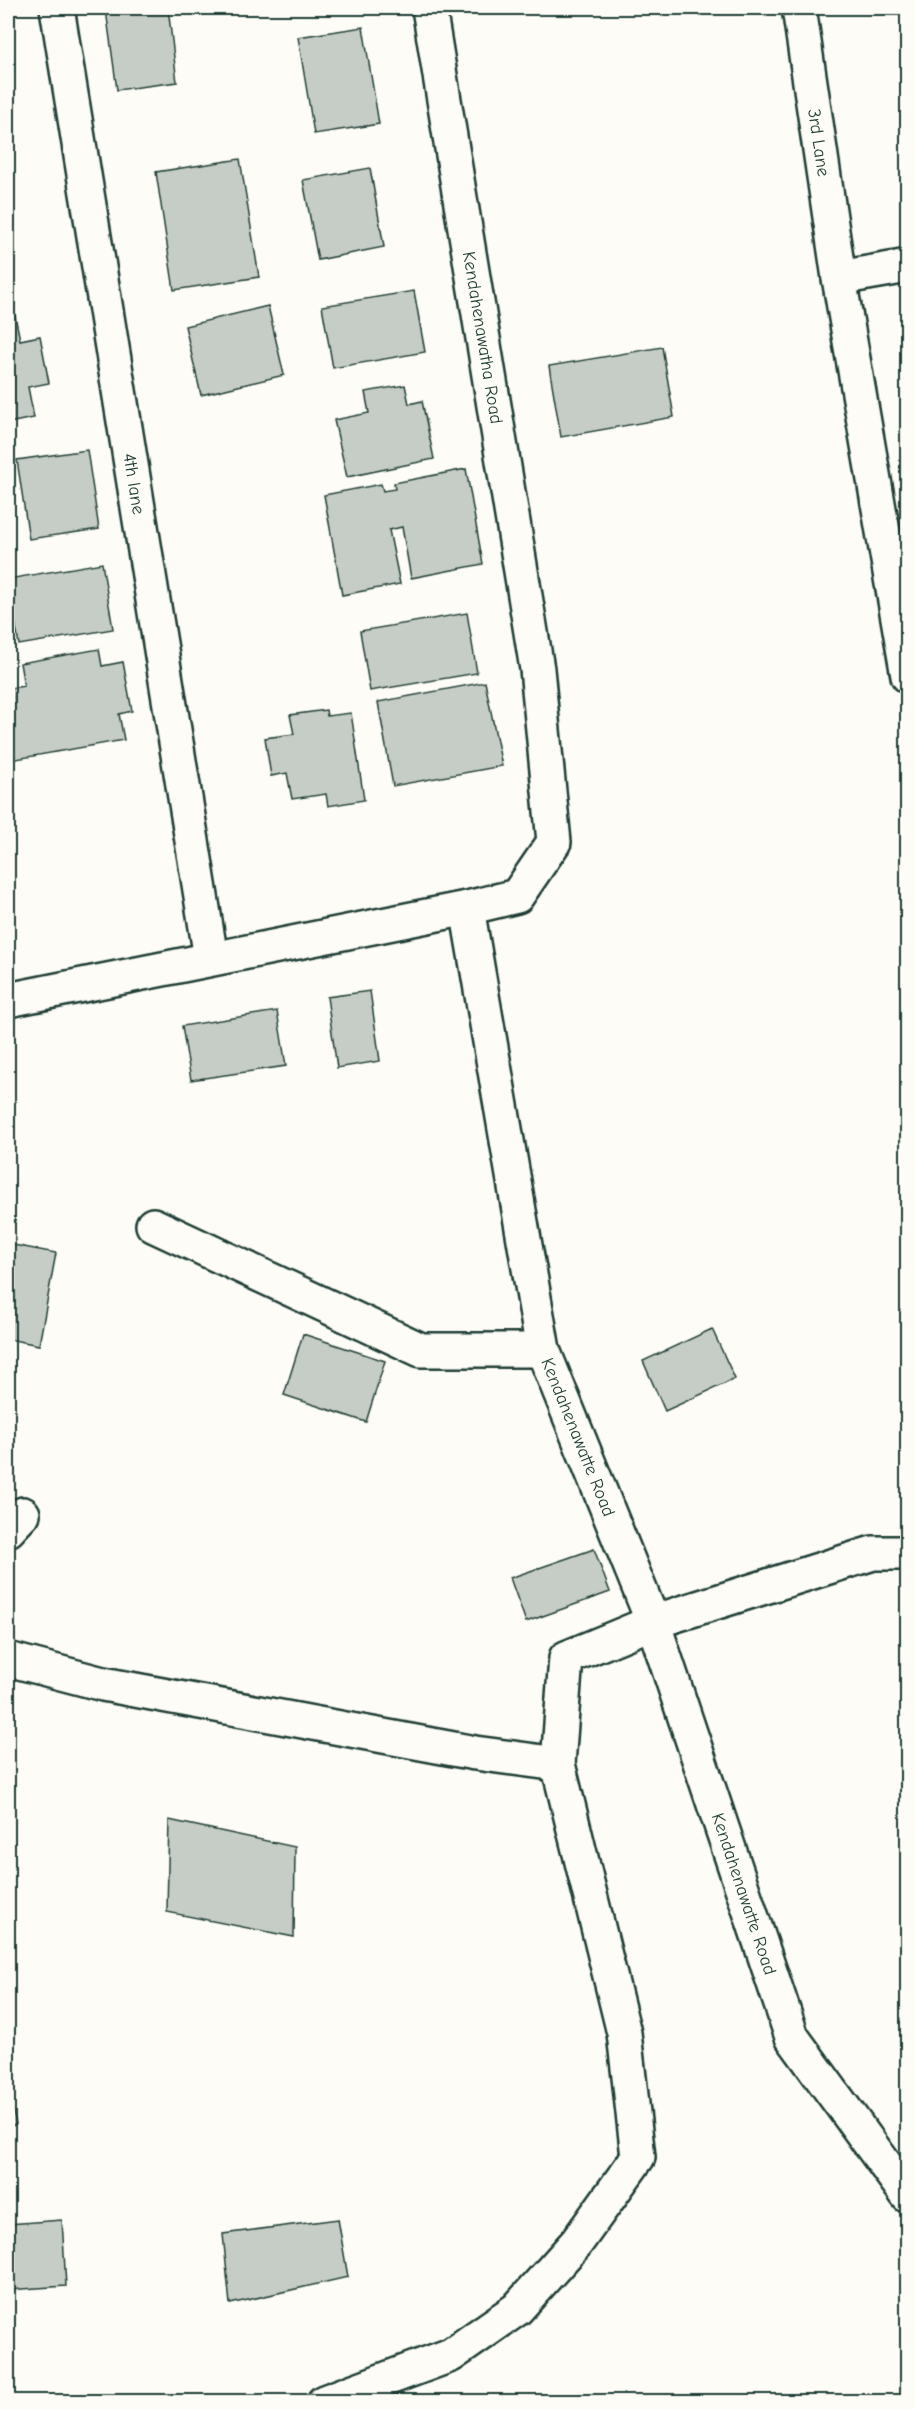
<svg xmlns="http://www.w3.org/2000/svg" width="915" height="2409" font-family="'Comic Neue',sans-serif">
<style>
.building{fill:#c6cdc7;stroke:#1f3d34;stroke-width:1.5}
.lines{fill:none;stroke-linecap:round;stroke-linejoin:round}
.street-casing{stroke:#1f3d34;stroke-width:38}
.street{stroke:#fdfcf7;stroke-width:33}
.labels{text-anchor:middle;stroke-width:5;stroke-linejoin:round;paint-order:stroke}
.street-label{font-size:18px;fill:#1f3d34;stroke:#fdfcf7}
</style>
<rect width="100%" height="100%" fill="#fdfcf7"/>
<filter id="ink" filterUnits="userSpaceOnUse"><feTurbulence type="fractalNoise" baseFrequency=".0167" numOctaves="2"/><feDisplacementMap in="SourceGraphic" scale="12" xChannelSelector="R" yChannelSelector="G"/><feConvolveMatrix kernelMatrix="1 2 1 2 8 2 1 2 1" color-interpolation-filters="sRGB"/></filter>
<g filter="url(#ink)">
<!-- building -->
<path class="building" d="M124 8H168L177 82 117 90 106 10Z
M363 27 379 124 314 134 298 37Z
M240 159 259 277 174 290 156 172Z
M370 168 384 247 318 260 303 180Z
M414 291 425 352 333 368 322 306Z
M268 306 284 375 201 395 185 326Z
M14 311 20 340 40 336 49 383 28 387 34 418 8 423V312Z
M662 347 674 417 561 437 549 366Z
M405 385 409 404 422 401 434 459 347 477 334 420 369 413 365 392Z
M87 450 99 529 29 539 17 460Z
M466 469 483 564 411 578 402 527 389 530 400 584 342 595 324 495 381 484 383 491 395 489 394 483Z
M102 563 113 629 19 645 8 579Z
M467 613 477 673 370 691 360 631Z
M99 649 102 666 123 662 132 711 119 714 124 740 11 760 8 741V700L12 699 10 688 24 686 20 663Z
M485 682 502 766 393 786 378 702Z
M326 710 327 716 351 713 364 800 328 806 326 794 292 799 287 773 271 776 265 738 294 734 290 715Z
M370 991 380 1061 337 1068 327 997Z
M277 1011 286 1066 191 1080 182 1026Z
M8 1244 56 1253 39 1345 8 1339Z
M712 1329 735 1379 665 1411 643 1361Z
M303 1334 385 1361 366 1422 284 1395Z
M594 1549 610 1592 526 1622 510 1578Z
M169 1820 295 1847 294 1937 167 1912Z
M8 2089 16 2124 8 2128Z
M338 2219 348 2277 230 2304 223 2234Z
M62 2220 66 2286 8 2290V2224Z"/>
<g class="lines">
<!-- street casing -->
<g class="street-casing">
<g id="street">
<path id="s1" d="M57 8 211 958"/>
<path id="s2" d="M429 8 537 669 554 842 517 896 467 908 543 1350 653 1622 792 2037 908 2196"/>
<path id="s3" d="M799 8 839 278 908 676"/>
<path d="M839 278 908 266"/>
<path d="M8 1000 467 908"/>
<path d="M153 1225 421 1350H543"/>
<path d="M8 1530 23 1514"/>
<path d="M8 1659 103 1684 475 1753 558 1764"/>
<path d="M324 2402 451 2355 517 2309 577 2242 638 2157 624 2033 558 1764 566 1658 653 1622 873 1553H908"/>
</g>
</g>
<!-- street -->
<use href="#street" class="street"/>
</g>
</g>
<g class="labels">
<!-- street labels -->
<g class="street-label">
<text dy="6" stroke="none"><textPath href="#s3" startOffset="136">3rd Lane</textPath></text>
<text dy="6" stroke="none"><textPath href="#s2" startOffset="334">Kendahenawatha Road</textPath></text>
<text dy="6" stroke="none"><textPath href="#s1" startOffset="482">4th lane</textPath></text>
<text dy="6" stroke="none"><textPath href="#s2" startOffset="1503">Kendahenawatte Road</textPath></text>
<text dy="6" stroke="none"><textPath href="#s2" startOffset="1989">Kendahenawatte Road</textPath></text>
</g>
</g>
<!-- margin -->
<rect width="915" height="2409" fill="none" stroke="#fdfcf7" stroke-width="30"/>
<rect x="15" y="15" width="885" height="2379" fill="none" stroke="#1f3d34" stroke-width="2" filter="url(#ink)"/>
</svg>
